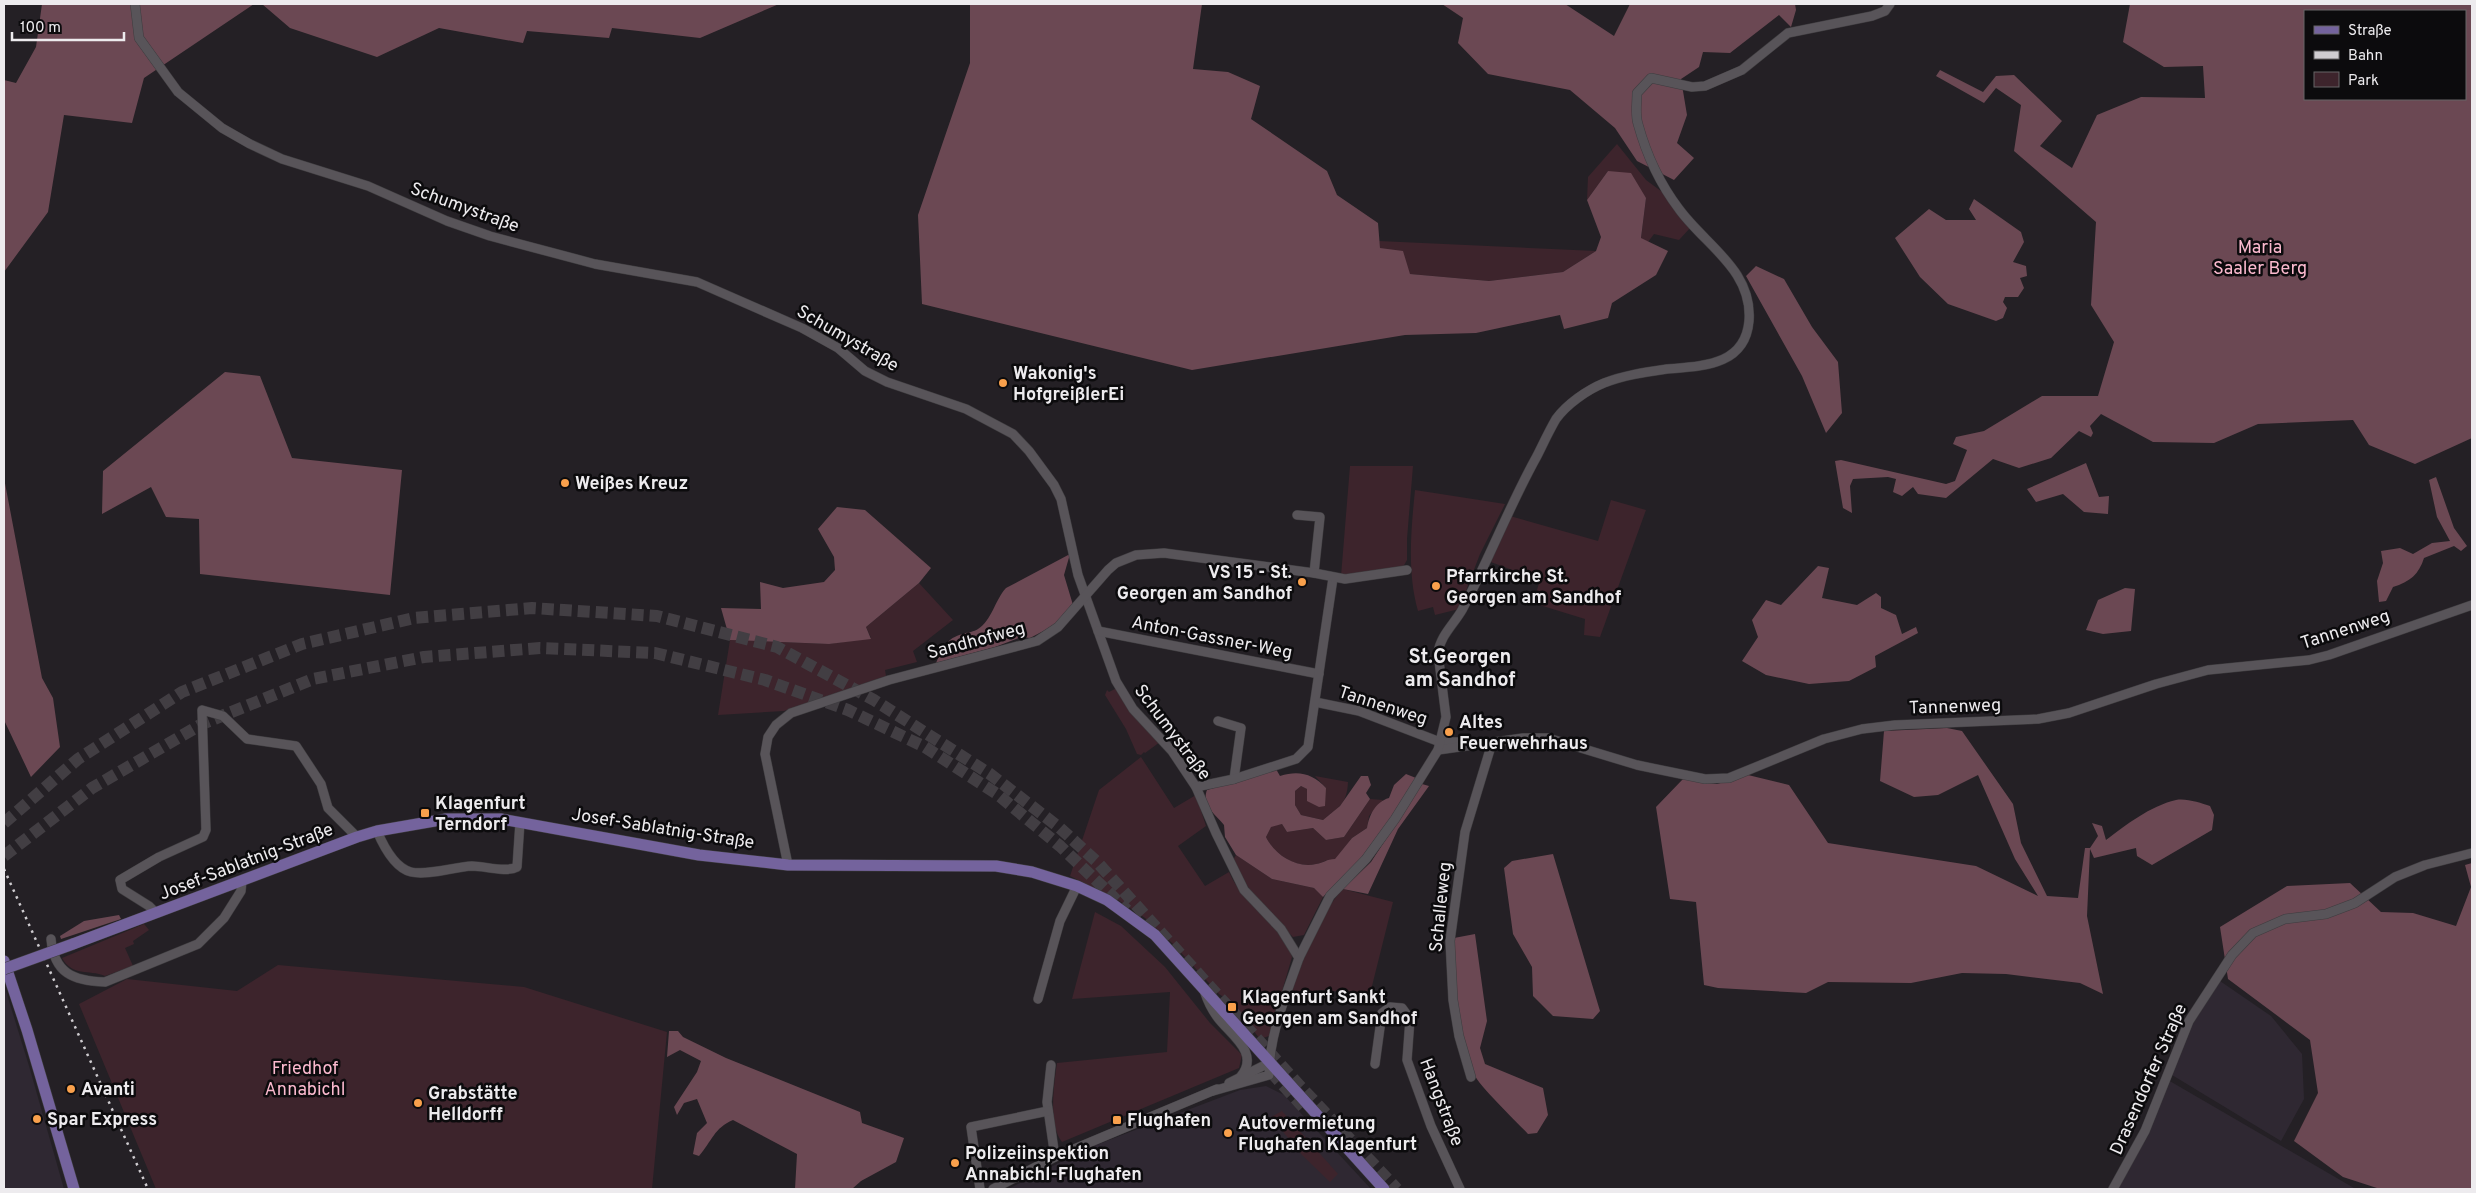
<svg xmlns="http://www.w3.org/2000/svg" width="2476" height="1193" viewBox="0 0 2476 1193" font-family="Overpass,sans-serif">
	<rect width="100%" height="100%" fill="#242025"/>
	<g fill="#2f2832">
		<path d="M 2220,981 L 2271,1016 L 2302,1054 L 2304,1099 L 2281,1141 L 2172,1075 L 2188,1030 Z"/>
		<path d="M 4,985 L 29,1066 L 64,1189 L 4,1189 Z"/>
		<path d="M 2168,1080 L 2354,1188 L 2357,1189 L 2115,1189 L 2148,1136 Z"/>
		<path d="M 1266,1086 L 1284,1095 L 1371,1189 L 1008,1189 L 1088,1148 L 1240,1090 Z"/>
	</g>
	<g fill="#3d242c">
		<path d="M 1617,144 L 1646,180 L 1665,194 L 1690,228 L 1679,240 L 1654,234 L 1648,242 L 1641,239 L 1646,198 L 1608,171 L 1587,200 L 1588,177 Z"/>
		<path d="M 1379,241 L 1596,251 L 1563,272 L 1489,281 L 1410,274 L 1380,248 Z"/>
		<path d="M 1350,466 L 1413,466 L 1407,539 L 1407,560 L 1403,567 L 1341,576 Z"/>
		<path d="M 1415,490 L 1505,504 L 1480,554 L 1459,609 L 1435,615 L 1433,607 L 1418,611 C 1407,572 1411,530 1415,490 Z"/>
		<path d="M 1611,500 L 1646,510 L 1600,637 L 1584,635 L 1585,619 L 1533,603 L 1540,580 L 1488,561 L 1510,516 L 1598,541 Z"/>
		<path d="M 919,583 L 953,620 L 913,651 L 917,662 L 885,670 L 886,676 L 784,711 L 718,715 L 730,640 L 829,644 L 871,638 L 866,627 Z"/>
		<path d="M 1117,688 C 1128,709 1142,725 1160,742 L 1145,753 L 1144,752 L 1141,755 L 1137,754 L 1126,729 L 1105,695 L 1107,690 L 1109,692 Z"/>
		<path d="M 1141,757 L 1174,808 L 1196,795 L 1206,826 L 1178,846 L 1205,886 L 1229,872 C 1244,908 1283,922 1292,957 L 1269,1036 L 1260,1039 L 1230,1001 L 1219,994 L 1173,944 L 1145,918 L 1118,900 L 1070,876 L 1099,790 Z"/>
		<path d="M 1315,776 L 1348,782 C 1347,804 1339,807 1323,820 L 1301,815 L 1295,805 L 1295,791 L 1301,786 L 1307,789 L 1326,788 Z"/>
		<path d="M 1370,799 L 1383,800 L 1369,816 L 1367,828 L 1352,838 L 1335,860 C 1325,859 1324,863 1316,864 C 1295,869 1274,854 1266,837 L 1271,826 L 1282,824 L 1287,832 L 1313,828 L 1326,840 L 1344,837 Z"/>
		<path d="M 1236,855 L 1272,879 L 1314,888 L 1323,897 L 1304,935 L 1293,937 C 1269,913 1247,892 1233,860 Z"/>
		<path d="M 1343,889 L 1393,902 L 1370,994 L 1321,990 L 1290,995 C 1304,959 1316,918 1343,889 Z"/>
		<path d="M 1095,912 L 1121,926 L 1165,967 L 1210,1023 L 1242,1055 L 1239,1068 L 1062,1142 C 1048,1125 1054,1084 1057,1063 L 1167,1052 L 1170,992 L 1072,999 Z"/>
		<path d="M 144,924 L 149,930 L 133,941 L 134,944 L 125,948 L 133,966 L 105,976 C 88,969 73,977 62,958 Z"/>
		<path d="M 278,965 L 524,987 L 667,1032 L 652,1189 L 156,1189 L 79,1004 L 127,979 L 237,991 Z"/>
		<path d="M 1282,1111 L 1338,1174 L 1330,1182 L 1302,1155 L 1271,1117 Z"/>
	</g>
	<g fill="#6b4853" fill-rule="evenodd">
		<path d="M 42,4 L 254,4 L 144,78 L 132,123 L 64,115 L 48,212 L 4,272 L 4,80 L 16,83 L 36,47 Z"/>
		<path d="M 262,4 L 779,4 L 700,38 L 612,28 L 609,38 L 527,31 L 523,43 L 439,28 L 377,57 L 290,28 Z"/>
		<path d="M 970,4 L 1202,4 L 1193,69 L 1228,72 L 1260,86 L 1251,119 L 1327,171 L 1337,195 L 1378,223 L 1380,248 L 1403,251 L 1410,274 L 1489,281 L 1563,272 L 1596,251 L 1601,237 L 1587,200 L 1608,171 L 1631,173 L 1646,198 L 1641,238 L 1668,251 L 1656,275 L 1612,303 L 1608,318 L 1564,329 L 1560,315 L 1476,333 L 1405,335 L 1192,370 L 922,304 L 918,215 L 970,63 Z"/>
		<path d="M 1442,4 L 1565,4 L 1614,36 L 1630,4 L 1795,4 L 1796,10 L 1791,27 L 1779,15 L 1730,53 L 1703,52 L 1699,67 L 1681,79 L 1687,115 L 1677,143 L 1694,158 L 1674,180 L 1637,161 L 1615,128 L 1570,90 L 1488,74 L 1458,43 L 1463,18 Z"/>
		<path d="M 2130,4 L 2472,4 L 2472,438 L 2415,464 L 2369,445 L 2353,420 L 2258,424 L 2214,443 L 2153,442 L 2101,414 L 2090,426 L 2093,433 L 2091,437 L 2079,431 L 2051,458 L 2019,468 L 1993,459 L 1946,498 L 1918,494 L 1913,487 L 1902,496 L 1893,492 L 1896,479 L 1888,477 L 1853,479 L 1850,486 L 1852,513 L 1843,508 L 1835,461 L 1841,460 L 1946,484 L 1955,481 L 1967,450 L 1953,444 L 1956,437 L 1984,431 L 2042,396 L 2098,396 L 2114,342 L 2091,305 L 2096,222 L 2014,151 L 2021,105 L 1996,88 L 1984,103 L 1936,76 L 1940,70 L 1983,92 L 1996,76 L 2014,75 L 2062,121 L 2040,146 L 2072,168 L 2097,115 L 2141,97 L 2205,98 L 2203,66 L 2164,67 L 2123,42 ZM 2305,11 L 2465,11 L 2465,99 L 2305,99 Z"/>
		<path d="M 1974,199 L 2021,232 L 2024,242 L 2013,262 L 2026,266 L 2027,276 L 2020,278 L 2024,288 L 2018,297 L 2005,297 L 2003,302 L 2007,308 L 2003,318 L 1996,321 L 1948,304 L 1920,277 L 1895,238 L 1929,209 L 1946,220 L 1976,220 L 1969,209 Z"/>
		<path d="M 1756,266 L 1784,279 L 1812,327 L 1838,362 L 1842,413 L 1826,433 L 1802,376 L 1746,276 Z"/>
		<path d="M 225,372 L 260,376 L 292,458 L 402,470 L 390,595 L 200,574 L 199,519 L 166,517 L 151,487 L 102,514 L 103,471 Z"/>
		<path d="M 2086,463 L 2099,497 L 2109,496 L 2108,514 L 2084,512 L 2063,494 L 2036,502 L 2027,489 Z"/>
		<path d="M 2436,477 L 2454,528 L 2467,546 L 2461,551 L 2454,546 L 2424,558 C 2419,574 2410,582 2393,587 L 2386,601 L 2379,602 L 2377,581 L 2383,563 L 2381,551 L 2400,548 L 2413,554 L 2432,543 L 2450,541 L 2437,517 L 2429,480 Z"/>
		<path d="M 4,478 L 42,678 L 53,698 L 60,747 L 31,777 L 4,720 Z"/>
		<path d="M 837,507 L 865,510 L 931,568 L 919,583 L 866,627 L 871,639 L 829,644 L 730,640 L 721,608 L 761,609 L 760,582 L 783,588 L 824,582 L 835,570 L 834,557 L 818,529 Z"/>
		<path d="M 1070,554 L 1064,575 L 1073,605 L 1053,626 L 1030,638 L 1021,637 L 995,647 L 936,663 C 943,648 946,638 963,634 C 968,632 974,632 978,629 C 992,620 995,600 1006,588 Z"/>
		<path d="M 1818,566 L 1829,568 L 1822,598 L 1857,605 L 1876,593 L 1881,597 L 1881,608 L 1896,615 L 1902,634 L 1916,627 L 1918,633 L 1875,656 L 1876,667 L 1849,681 L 1809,684 L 1766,675 L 1742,661 L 1758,637 L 1752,620 L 1766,600 L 1781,605 Z"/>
		<path d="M 2125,588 L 2135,589 L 2131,631 L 2103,634 L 2086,630 L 2098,600 Z"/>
		<path d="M 1947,728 L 1962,731 L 2013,804 L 2021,843 L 2047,896 L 2078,898 L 2085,848 L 2090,848 L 2098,836 L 2092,823 L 2102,826 L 2106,840 C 2126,825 2150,806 2176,800 C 2186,798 2201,803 2210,806 L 2214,815 L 2212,830 L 2152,865 L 2137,856 L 2136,848 L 2094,858 L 2090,849 L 2087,916 L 2103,994 L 2080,983 L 2006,974 L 1962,973 L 1911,983 L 1828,982 L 1806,993 L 1718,988 L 1704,985 L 1696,902 L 1670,899 L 1656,807 L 1683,779 L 1717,784 L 1748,775 L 1789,785 L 1828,843 L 1976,866 L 2038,896 L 2015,859 L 1978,775 L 1938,795 L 1914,797 L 1880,781 L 1884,731 Z"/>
		<path d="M 1276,769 L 1280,776 C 1299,770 1313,774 1326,788 L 1325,806 L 1319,807 L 1307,801 L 1307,789 L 1301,786 L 1295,791 L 1295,805 L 1301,815 L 1323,820 L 1340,806 L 1361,776 L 1368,776 L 1371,785 L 1366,793 L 1370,799 L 1344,837 L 1326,840 L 1313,828 L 1287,832 L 1282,824 L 1271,827 L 1266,837 C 1274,854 1296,869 1316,864 C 1324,863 1326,859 1335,859 L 1352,838 L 1367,828 C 1369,816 1375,802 1389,798 L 1394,785 L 1406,774 L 1416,778 L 1392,817 L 1361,858 L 1323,897 L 1314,888 L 1272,879 L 1236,855 L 1225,837 L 1224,825 C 1215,814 1201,805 1207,790 Z"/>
		<path d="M 1422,784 L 1429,786 L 1398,829 L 1368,894 L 1343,889 L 1371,862 Z"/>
		<path d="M 1553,854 L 1600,1011 L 1593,1019 L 1553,1016 L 1533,996 L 1532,967 L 1513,934 L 1504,868 L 1512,861 Z"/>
		<path d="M 2472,863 L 2472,1189 L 2380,1189 L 2343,1177 L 2294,1141 L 2318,1093 L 2310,1040 L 2228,979 L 2220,927 L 2287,886 L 2350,883 L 2381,912 L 2413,913 L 2456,926 L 2471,887 L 2465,865 Z"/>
		<path d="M 119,915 L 121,919 L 61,939 L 60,936 L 84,921 Z"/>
		<path d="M 1475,934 L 1487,1021 L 1480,1048 L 1485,1064 L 1543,1088 L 1548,1115 L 1537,1133 L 1528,1134 C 1517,1122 1479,1086 1474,1074 C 1455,1033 1456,982 1454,938 Z"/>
		<path d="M 669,1031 L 678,1031 L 683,1037 L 726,1058 L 860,1112 L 862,1123 L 904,1138 L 896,1162 L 861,1181 L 852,1189 L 795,1189 L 797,1154 L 733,1120 C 714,1128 712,1141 699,1156 L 693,1154 L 697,1133 L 707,1123 L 697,1099 L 684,1103 L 677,1115 L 674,1107 L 697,1072 L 701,1061 L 680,1050 L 667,1057 Z"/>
	</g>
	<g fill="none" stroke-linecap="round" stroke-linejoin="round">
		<g stroke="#423e43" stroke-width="12" stroke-dasharray="12 6" stroke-linecap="butt">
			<path d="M 4,823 L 78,759 L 182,692 L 302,644 L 414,618 L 532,608 L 657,616 L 777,647 L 874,700 L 990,774 L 1060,828 L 1097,862 L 1299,1085 L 1397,1189"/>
			<path d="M 4,856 L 92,788 L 202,724 L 313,679 L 424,657 L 540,648 L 655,653 L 765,680 L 848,710 L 925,747 L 997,794 L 1060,846 L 1127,910"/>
			<path d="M 1271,1072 L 1303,1107"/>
		</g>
		<defs>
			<g id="minor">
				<path d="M 135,4 L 139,38 L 178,92 L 222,128 L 250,144 L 282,159 L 368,186 L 447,221 L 490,236 L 595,264 L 697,282 L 802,328 L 838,348 L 865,371 L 887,382 L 966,409 L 1013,434 L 1029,451 L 1054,485 L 1061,499 L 1078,575 L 1116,681 L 1133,709 L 1172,751 L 1196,787 L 1216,833 L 1244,890 L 1281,929 L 1299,958 C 1286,995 1269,1035 1269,1075 L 1213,1091"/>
				<path d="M 1297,515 L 1320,517 L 1314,573"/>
				<path d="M 1098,631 L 1319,674"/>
				<path d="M 1315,702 L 1359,711 L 1440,742 L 1460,742"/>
				<path d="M 1218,721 L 1241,728 L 1234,779"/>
				<path d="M 1438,750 L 1523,738 L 1548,738 L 1637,765 L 1705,779 L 1729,778 L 1824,739 L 1862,729 L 1895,725 L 2038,719 L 2069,713 L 2156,684 L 2208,670 L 2309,660 L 2329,655 L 2472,605"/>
				<path d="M 1196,787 L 1234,779 L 1296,759 L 1308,747 L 1333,578"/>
				<path d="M 377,831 C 383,845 395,868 411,872 C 427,876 454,867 472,866 C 485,866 506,873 517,867 L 520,822"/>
				<path d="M 788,865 L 765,754 L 768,737 L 776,725 L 791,713 L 889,680 L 1037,641 L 1058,627 L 1108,570 L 1116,563 L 1136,555 L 1164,553 L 1314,573 L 1345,579 L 1407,570"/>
				<path d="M 156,913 L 149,906 L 122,889 L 120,880 L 159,857 L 203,837 L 206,830 L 202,710 L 223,716 L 247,739 L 296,746 L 321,784 L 328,808 L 357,837"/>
				<path d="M 51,939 C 54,973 73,981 105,982 L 198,944 L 224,918 L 241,891 L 242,881"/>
				<path d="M 1299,958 L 1330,896 L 1366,859 L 1395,819 L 1438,750 L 1446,717 L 1438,653 C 1440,636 1454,624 1462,610 C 1489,560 1509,506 1537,456 C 1543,444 1549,431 1556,419 C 1567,404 1587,390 1604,383 C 1624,375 1646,372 1667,369 C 1702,366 1745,366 1749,321 C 1753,270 1705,245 1679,209 C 1660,184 1646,153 1638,124 C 1635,115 1637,103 1637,93 L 1651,78 L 1692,87 L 1705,86 L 1742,70 L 1788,33 L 1872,16 L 1885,11 L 1890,4"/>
				<path d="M 1205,993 C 1208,1002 1212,1010 1218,1018 C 1231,1035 1260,1053 1241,1076"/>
				<path d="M 1038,999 L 1060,921 L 1077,886"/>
				<path d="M 1375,1064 L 1382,1013 L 1390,1007 L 1402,1008 L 1410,1019 L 1407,1060 L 1431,1126 L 1460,1189"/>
				<path d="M 1051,1065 L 1047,1102 L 1055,1157"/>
				<path d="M 1471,1077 L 1459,1036 L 1453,1000 L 1450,941 L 1465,832 L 1492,743"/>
				<path d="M 1229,1083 L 1269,1063"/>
				<path d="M 980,1189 L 971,1127 L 1048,1111"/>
				<path d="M 993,1189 L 1055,1157 L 1217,1089"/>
				<path d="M 2113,1189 L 2145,1131 L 2189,1021 L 2232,955 L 2253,933 L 2285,919 L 2326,914 L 2355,903 L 2395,877 L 2425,865 L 2472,853"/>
			</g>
			<g id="major">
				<path d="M 73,944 L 357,837 L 377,831 L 446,819 L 501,819 L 699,855 L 788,865 L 996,866 L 1032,872 L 1077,886 L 1107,900 L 1155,935 L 1384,1189"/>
				<path d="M 4,961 L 27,1030 L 74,1189"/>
			</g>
		</defs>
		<use href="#minor" stroke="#3e3c3f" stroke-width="10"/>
		<use href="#major" stroke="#3e3c3f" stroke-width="12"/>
		<use href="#minor" stroke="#585459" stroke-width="9"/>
		<use href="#major" stroke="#74639d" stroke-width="11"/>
		<path stroke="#cfccd0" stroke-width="2.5" stroke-dasharray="2.5 5" stroke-linecap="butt" d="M 4,869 L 148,1189"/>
		<defs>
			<path id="major-bridge" d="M 4,969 L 73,944"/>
		</defs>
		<use href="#major-bridge" stroke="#3e3c3f" stroke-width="12" stroke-linecap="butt"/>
		<use href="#major-bridge" stroke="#74639d" stroke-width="11"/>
	</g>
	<g fill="#f9a04c" stroke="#0c0b0d" stroke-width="2">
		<circle cx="1003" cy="383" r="5"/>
		<circle cx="565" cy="483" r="5"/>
		<circle cx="1302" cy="582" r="5"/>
		<circle cx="1436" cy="586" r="5"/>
		<circle cx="1449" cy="732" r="5"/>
		<rect x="420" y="808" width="10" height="10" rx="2.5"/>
		<rect x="1227" y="1002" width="10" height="10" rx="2.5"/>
		<circle cx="71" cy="1089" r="5"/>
		<circle cx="418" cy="1103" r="5"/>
		<circle cx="37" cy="1119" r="5"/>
		<rect x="1112" y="1115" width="10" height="10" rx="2.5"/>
		<circle cx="1228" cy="1133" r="5"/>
		<circle cx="955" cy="1163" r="5"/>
	</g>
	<g text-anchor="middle" stroke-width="5" stroke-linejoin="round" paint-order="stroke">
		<g font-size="18" fill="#edebee" stroke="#0c0b0d">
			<text transform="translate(465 207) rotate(20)" y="6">Schumystraße</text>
			<text transform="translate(848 338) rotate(30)" y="6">Schumystraße</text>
			<text transform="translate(2345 629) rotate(-18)" y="6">Tannenweg</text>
			<text transform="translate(1212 637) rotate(11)" y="6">Anton-Gassner-Weg</text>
			<text transform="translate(976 640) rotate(-15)" y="6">Sandhofweg</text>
			<text transform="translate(1383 705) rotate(18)" y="6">Tannenweg</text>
			<text transform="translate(1955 706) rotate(-2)" y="6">Tannenweg</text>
			<text transform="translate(1173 732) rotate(53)" y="6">Schumystraße</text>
			<text transform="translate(663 828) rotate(9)" y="6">Josef-Sablatnig-Straße</text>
			<text transform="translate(246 861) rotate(-21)" y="6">Josef-Sablatnig-Straße</text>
			<text transform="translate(1440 907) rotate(-84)" y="6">Schalleweg</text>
			<text transform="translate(2148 1079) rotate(-66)" y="6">Drasendorfer Straße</text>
			<text transform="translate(1442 1102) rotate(69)" y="6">Hangstraße</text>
		</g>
		<g font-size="18" fill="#fbb9ce" stroke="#0c0b0d">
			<text x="2260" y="253">Maria<tspan x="2260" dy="21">Saaler Berg</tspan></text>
			<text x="305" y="1074">Friedhof<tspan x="305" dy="21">Annabichl</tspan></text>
		</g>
		<g font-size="18" font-weight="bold" fill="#edebee" stroke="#0c0b0d" text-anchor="start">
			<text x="1013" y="379">Wakonig's<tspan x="1013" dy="21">HofgreißlerEi</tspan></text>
			<text x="575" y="489">Weißes Kreuz</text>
			<text x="1292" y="578" text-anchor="end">VS 15 - St.<tspan x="1292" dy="21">Georgen am Sandhof</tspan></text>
			<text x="1446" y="582">Pfarrkirche St.<tspan x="1446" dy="21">Georgen am Sandhof</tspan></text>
			<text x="1459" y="728">Altes<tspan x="1459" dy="21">Feuerwehrhaus</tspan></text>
			<text x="435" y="809">Klagenfurt<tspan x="435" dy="21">Terndorf</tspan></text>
			<text x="1242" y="1003">Klagenfurt Sankt<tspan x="1242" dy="21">Georgen am Sandhof</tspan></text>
			<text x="81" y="1095">Avanti</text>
			<text x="428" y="1099">Grabstätte<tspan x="428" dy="21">Helldorff</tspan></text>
			<text x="47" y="1125">Spar Express</text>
			<text x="1127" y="1126">Flughafen</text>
			<text x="1238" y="1129">Autovermietung<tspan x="1238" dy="21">Flughafen Klagenfurt</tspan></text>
			<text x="965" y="1159">Polizeiinspektion<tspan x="965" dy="21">Annabichl-Flughafen</tspan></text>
		</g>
		<g font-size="20" font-weight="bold" fill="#edebee" stroke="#0c0b0d">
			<text x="1460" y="663">St.Georgen<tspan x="1460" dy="23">am Sandhof</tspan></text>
		</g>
	</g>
	<rect width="2476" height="1193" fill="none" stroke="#edebee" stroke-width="10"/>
	<rect x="2304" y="10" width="162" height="90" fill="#0c0b0d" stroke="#666567"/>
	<rect x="2314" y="26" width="25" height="8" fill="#74639d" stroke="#666567"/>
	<text x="2348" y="35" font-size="15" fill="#edebee">Straße</text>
	<rect x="2314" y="51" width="25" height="8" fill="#cfccd0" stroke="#666567"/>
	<text x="2348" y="60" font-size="15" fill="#edebee">Bahn</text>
	<rect x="2314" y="72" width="25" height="15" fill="#3d242c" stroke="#666567"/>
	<text x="2348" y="85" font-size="15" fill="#edebee">Park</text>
	<path d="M12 32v8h112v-8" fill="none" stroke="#edebee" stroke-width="2.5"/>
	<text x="20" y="32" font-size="15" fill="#edebee" stroke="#0c0b0d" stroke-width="4" paint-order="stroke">100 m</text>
</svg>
